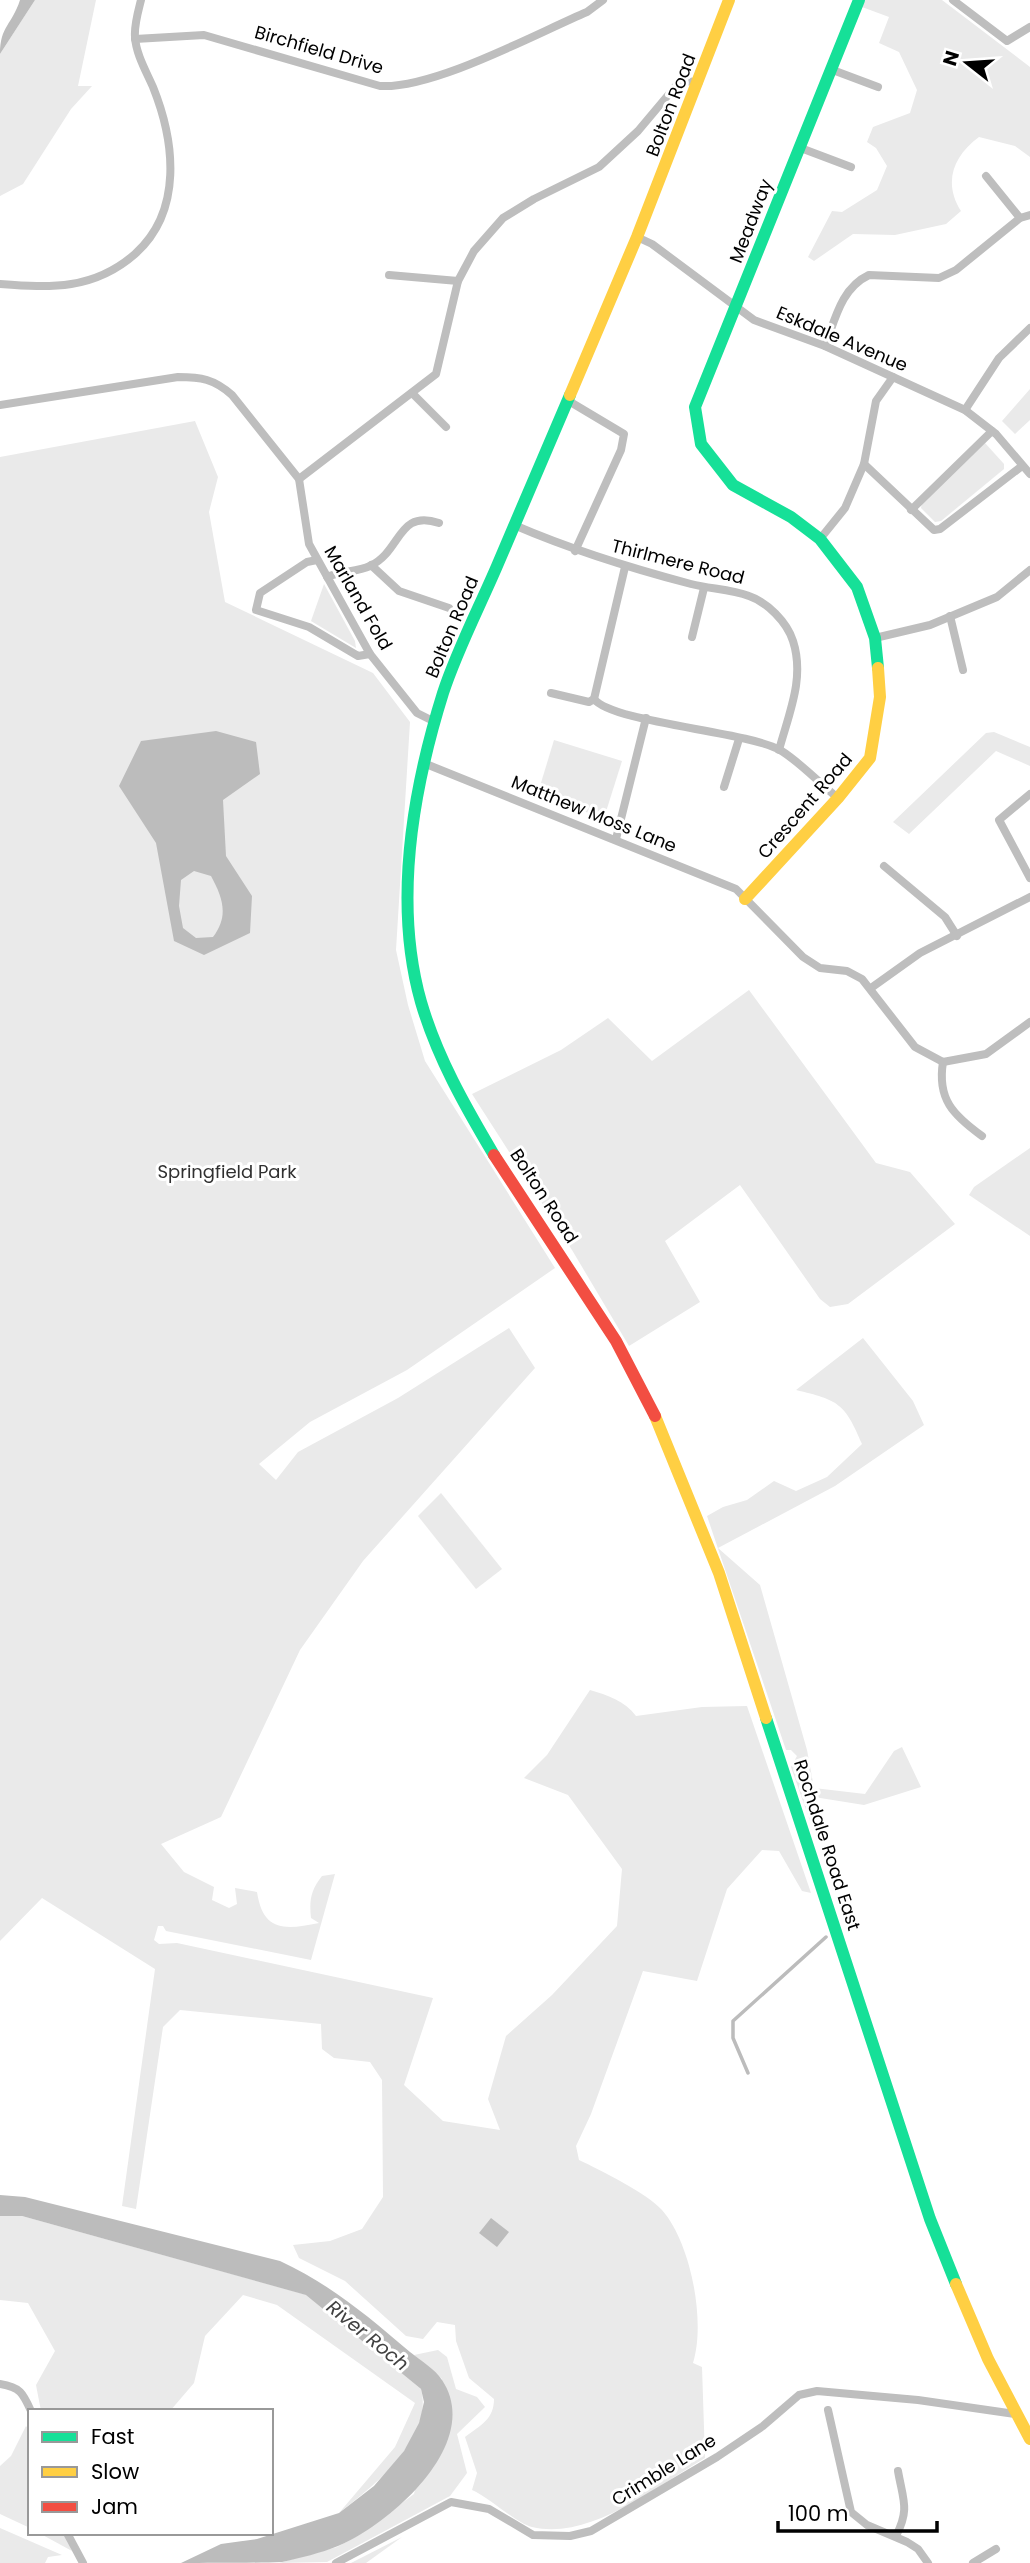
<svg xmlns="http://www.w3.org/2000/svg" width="1030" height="2563" viewBox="0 0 1030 2563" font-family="Poppins,sans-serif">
	<rect width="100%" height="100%" fill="#fff"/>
	<g fill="#eaeaea">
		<path d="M 35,0 L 96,0 L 78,86 L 92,86 L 71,109 L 23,184 L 0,196 L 0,54 Z"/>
		<path d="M 865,0 L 942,0 L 1030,67 L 1030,157 L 1015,146 L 979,137 C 953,156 943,183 961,211 L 946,224 L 895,235 L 853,234 L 814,261 L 808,257 L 832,211 L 842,212 L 877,190 L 887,166 L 876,148 L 867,142 L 873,127 L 910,113 L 917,90 L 899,52 L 879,43 L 889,17 L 862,7 Z"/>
		<path d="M 1030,389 L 1030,420 L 1015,434 L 1002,421 Z"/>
		<path d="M 195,421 L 218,477 L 209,512 L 225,602 L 373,673 L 410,722 L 396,950 L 408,1005 L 425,1061 L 555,1268 L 407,1370 L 310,1422 L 259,1464 L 276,1480 L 298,1452 L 398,1398 L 509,1328 L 535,1368 L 363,1561 L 300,1650 L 221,1817 L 161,1844 L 184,1872 L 214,1887 L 212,1900 L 229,1908 L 237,1904 L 235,1888 L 257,1892 C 263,1932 285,1930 319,1923 L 311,1918 C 309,1900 311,1890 322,1876 L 335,1874 L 311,1960 L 166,1931 L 163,1926 L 158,1926 L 154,1940 L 159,1944 L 177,1943 L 433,1998 L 404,2085 L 443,2121 L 500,2130 L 488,2099 L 506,2036 L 552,1995 L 617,1926 L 622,1869 L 568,1795 L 524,1778 L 547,1755 L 590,1690 C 607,1695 625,1701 636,1716 L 702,1707 L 747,1706 L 811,1893 L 802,1891 L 779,1851 L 762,1850 L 727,1889 L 697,1981 L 643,1971 L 591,2114 L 576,2146 L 579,2160 C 600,2170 648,2194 662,2210 C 691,2243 706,2322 693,2363 L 702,2367 L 705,2458 C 657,2486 590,2541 532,2527 C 516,2523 490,2498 472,2490 L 477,2473 L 465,2437 C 481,2425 494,2419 494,2399 L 469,2378 L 456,2341 L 455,2325 L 437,2322 L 423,2339 L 406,2336 L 345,2281 L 299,2258 L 293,2245 L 330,2241 L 362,2229 L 383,2197 L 382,2080 L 370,2062 L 334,2058 L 322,2049 L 321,2024 L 180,2010 L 163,2027 L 136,2209 L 122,2206 L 155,1969 L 42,1898 L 0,1941 L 0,457 Z"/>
		<path d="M 985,443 L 1004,464 L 1004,469 L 941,521 L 935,522 L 921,508 L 922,503 Z"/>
		<path d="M 324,584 L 355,641 L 356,648 L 311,621 Z"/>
		<path d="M 994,732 L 1030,747 L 1030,766 L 996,751 L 909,834 L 893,822 L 986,733 Z"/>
		<path d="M 554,740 L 622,761 L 604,818 L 537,796 Z"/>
		<path d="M 749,990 L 876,1163 L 910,1172 L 955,1224 L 848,1304 L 830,1307 L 820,1299 L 740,1185 L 665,1241 L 700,1302 L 629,1346 L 572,1250 L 472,1094 L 561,1050 L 608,1018 L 652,1061 Z"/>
		<path d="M 1030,1148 L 1030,1236 L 969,1195 L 974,1187 Z"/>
		<path d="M 863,1338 L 913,1401 L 924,1425 L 835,1486 L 718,1548 L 760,1585 L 807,1750 L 814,1788 L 865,1794 L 894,1751 L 902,1747 L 921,1787 L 864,1805 L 814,1797 L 814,1823 L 811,1824 L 791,1767 L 797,1756 L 791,1750 L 786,1750 L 707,1516 L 723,1507 L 747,1500 L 774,1481 L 796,1491 L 827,1477 L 862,1444 C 845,1403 838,1400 796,1390 Z"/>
		<path d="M 441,1493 L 502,1569 L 476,1589 L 418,1516 Z"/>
		<path d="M 0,2216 L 22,2216 L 307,2295 L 421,2389 C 434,2438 373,2487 339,2513 L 395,2447 L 415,2403 L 277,2305 L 243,2295 L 205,2336 L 194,2383 L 170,2411 L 41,2411 L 36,2385 L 55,2351 L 28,2303 L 0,2300 Z"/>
		<path d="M 438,2350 L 447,2357 L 456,2389 L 477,2397 L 485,2407 L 457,2434 L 467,2473 L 450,2496 L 327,2562 L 279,2563 L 337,2547 L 359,2535 L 414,2494 L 442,2379 L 414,2355 Z"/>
		<path d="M 26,2426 L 30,2431 L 30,2528 L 0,2514 L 0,2466 L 11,2456 Z"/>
		<path d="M 0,2528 L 62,2555 L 48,2557 L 45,2563 L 0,2563 Z"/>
		<path d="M 39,2533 L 64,2533 L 72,2551 Z"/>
		<path d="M 402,2537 L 366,2563 L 351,2563 Z"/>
	</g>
	<g fill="#bcbcbc" fill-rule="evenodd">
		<path d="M 20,0 L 35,0 L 0,54 C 0,26 12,25 20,0 Z"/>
		<path d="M 216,731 L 256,742 L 260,774 L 223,800 L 226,856 L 252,896 L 250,933 L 204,955 L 174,941 L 156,843 L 119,786 L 141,741 ZM 194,871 L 211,876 C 223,898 229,916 213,937 L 196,938 L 183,928 L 179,906 L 181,880 Z"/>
		<path d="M 0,2195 L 25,2197 L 280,2261 C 330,2284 369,2317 410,2352 C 420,2360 435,2369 442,2380 C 484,2443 390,2524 338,2546 C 321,2553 300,2558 282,2562 C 254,2563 211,2563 181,2563 L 221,2544 L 257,2539 L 339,2513 L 374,2486 L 404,2451 L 419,2423 L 424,2402 L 421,2389 L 306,2295 L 22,2216 L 0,2216 Z"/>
		<path d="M 491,2218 L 509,2232 L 497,2247 L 479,2233 Z"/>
	</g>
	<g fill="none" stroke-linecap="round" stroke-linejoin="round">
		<path stroke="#bcbcbc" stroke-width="3.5" d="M 748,2073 L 733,2038 L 733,2021 L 826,1937"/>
		<g stroke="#bebebe" stroke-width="8">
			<path d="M 953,0 L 1007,41 L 1030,27"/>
			<path d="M 135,39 L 204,35 L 380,86 C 434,89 535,34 587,12 L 603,0"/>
			<path d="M 830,69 L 878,87"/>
			<path d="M 798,147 L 851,167"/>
			<path d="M 986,176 L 1020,218"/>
			<path d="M 637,237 L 652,244 L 754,320 L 825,346 L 965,410 L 996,434 L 1030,474"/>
			<path d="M 389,275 L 458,281"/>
			<path d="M 0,284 C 51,288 94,290 135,254 C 183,211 175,142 153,87 C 146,71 136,54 135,37 C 134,25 138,12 141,0"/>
			<path d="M 825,346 C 835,320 841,288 869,275 L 939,278 L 956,270 L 1020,218 L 1030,215"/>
			<path d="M 412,393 L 446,427"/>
			<path d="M 567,400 L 624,434 L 621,450 L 575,551"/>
			<path d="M 0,405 L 178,377 C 201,377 214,379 232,395 L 299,479 L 309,544 L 370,654 L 417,713 L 435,722"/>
			<path d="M 965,410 L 999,358 L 1030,328"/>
			<path d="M 864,464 L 934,530 L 940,529 L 1022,466"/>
			<path d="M 299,479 L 436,374 L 458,281 L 474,251 L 503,218 L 534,199 L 599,167 L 638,131 L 680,81 L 699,82"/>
			<path d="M 911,510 L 992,431"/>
			<path d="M 514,525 C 572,550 630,568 691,584 C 710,589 731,589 749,596 C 767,602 787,622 793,641 C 805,678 789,713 779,750"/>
			<path d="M 820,539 L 845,508 L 864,464 L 876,401 L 893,377"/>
			<path d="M 317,560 L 307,562 L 260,593 L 256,610 L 309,627 L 358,656 L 370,654"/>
			<path d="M 371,565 L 399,591 L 449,608"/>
			<path d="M 327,577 C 341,571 357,572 370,566 C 402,551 397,509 439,523"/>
			<path d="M 950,616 L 963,670"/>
			<path d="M 692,637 L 704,588"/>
			<path d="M 875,638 L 930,625 L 997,597 L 1030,570"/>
			<path d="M 551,693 L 589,702 L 594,699 C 613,723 746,731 780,750 C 800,762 819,783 838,798"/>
			<path d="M 594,699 L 625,567"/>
			<path d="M 426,764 L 736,889 L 803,957 L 820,968 L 847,971 L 862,979 L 915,1047 L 943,1062 L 986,1054 L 1030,1022"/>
			<path d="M 724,787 L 739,739"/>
			<path d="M 1030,794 L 999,820 L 1030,878"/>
			<path d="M 616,839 L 646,718"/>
			<path d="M 884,866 L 945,917 L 957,936"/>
			<path d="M 871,988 L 920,953 L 1030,897"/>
			<path d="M 943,1062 C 937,1099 953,1115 982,1136"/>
			<path d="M 0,2384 C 20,2387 23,2393 31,2411"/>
			<path d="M 828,2410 L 851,2512 L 867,2525 L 907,2542 L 918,2549 L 928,2563"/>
			<path d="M 67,2533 L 83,2563"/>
			<path d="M 896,2536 C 910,2509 903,2500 898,2471"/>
			<path d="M 336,2563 L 451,2502 L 489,2509 L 533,2535 L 570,2536 L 591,2531 L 717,2457 L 763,2426 L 799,2395 L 817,2391 L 918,2400 L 1015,2414"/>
			<path d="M 973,2563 L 996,2549"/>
		</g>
		<g stroke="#16e098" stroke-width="12">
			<path d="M 859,0 L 695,407 L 701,444 L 733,485 L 791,517 L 820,539 L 857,587 L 875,638 L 878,668"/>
			<path d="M 494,1155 C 465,1106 437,1057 421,1002 C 393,903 413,789 443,693 C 457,650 479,608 497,566 C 521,509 546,452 570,395"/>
			<path d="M 766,1718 L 930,2219 L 956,2284"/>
		</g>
		<g stroke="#ffcf43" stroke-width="12">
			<path d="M 570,395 L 637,237 L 729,0"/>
			<path d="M 745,899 L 838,798 L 870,758 L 880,697 L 878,668"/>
			<path d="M 655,1416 L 719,1573 L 766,1718"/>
			<path d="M 956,2284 L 988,2359 L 1030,2439"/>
		</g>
		<path stroke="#f24e42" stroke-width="12" d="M 494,1155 L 616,1341 L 655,1416"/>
	</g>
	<g text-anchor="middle" stroke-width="6" stroke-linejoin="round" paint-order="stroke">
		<g font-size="18" fill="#000" stroke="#fff">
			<text transform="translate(319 50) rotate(16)" y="6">Birchfield Drive</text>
			<text transform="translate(671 105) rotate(-69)" y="6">Bolton Road</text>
			<text transform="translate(751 221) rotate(-69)" y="6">Meadway</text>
			<text transform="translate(842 339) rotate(23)" y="6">Eskdale Avenue</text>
			<text transform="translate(678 562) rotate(14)" y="6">Thirlmere Road</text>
			<text transform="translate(358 598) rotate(60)" y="6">Marland Fold</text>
			<text transform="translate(452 627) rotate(-67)" y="6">Bolton Road</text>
			<text transform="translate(805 806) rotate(-49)" y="6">Crescent Road</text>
			<text transform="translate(594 814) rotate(22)" y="6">Matthew Moss Lane</text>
			<text transform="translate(544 1196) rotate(57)" y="6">Bolton Road</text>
			<text transform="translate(827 1845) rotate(72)" y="6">Rochdale Road East</text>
			<text transform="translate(664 2470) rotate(-32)" y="6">Crimble Lane</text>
		</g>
		<g font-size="18" fill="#303030" stroke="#fff">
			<text x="227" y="1178">Springfield Park</text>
		</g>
		<g font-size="19" font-style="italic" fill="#414141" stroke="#fff">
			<text transform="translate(368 2335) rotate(39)" y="7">River Roch</text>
		</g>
	</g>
	<rect x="28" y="2409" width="245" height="126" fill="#ffffff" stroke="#999999" stroke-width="2"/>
	<rect x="42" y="2432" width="35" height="10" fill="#16e098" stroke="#999999" stroke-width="2"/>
	<text x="91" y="2444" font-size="21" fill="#000000">Fast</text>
	<rect x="42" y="2467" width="35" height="10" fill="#ffcf43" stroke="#999999" stroke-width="2"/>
	<text x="91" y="2479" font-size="21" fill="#000000">Slow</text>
	<rect x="42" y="2502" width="35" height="10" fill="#f24e42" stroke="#999999" stroke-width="2"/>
	<text x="91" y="2514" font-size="21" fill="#000000">Jam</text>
	<g transform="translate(967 63) rotate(287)" stroke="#ffffff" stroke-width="5" paint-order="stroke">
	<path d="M0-5L12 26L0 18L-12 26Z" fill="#000000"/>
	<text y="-10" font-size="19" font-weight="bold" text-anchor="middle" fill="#000000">N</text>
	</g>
	<path d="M778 2521v10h159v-10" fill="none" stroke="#000000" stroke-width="3.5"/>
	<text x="788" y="2521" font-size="21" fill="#000000" stroke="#ffffff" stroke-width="5" paint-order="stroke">100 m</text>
</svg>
